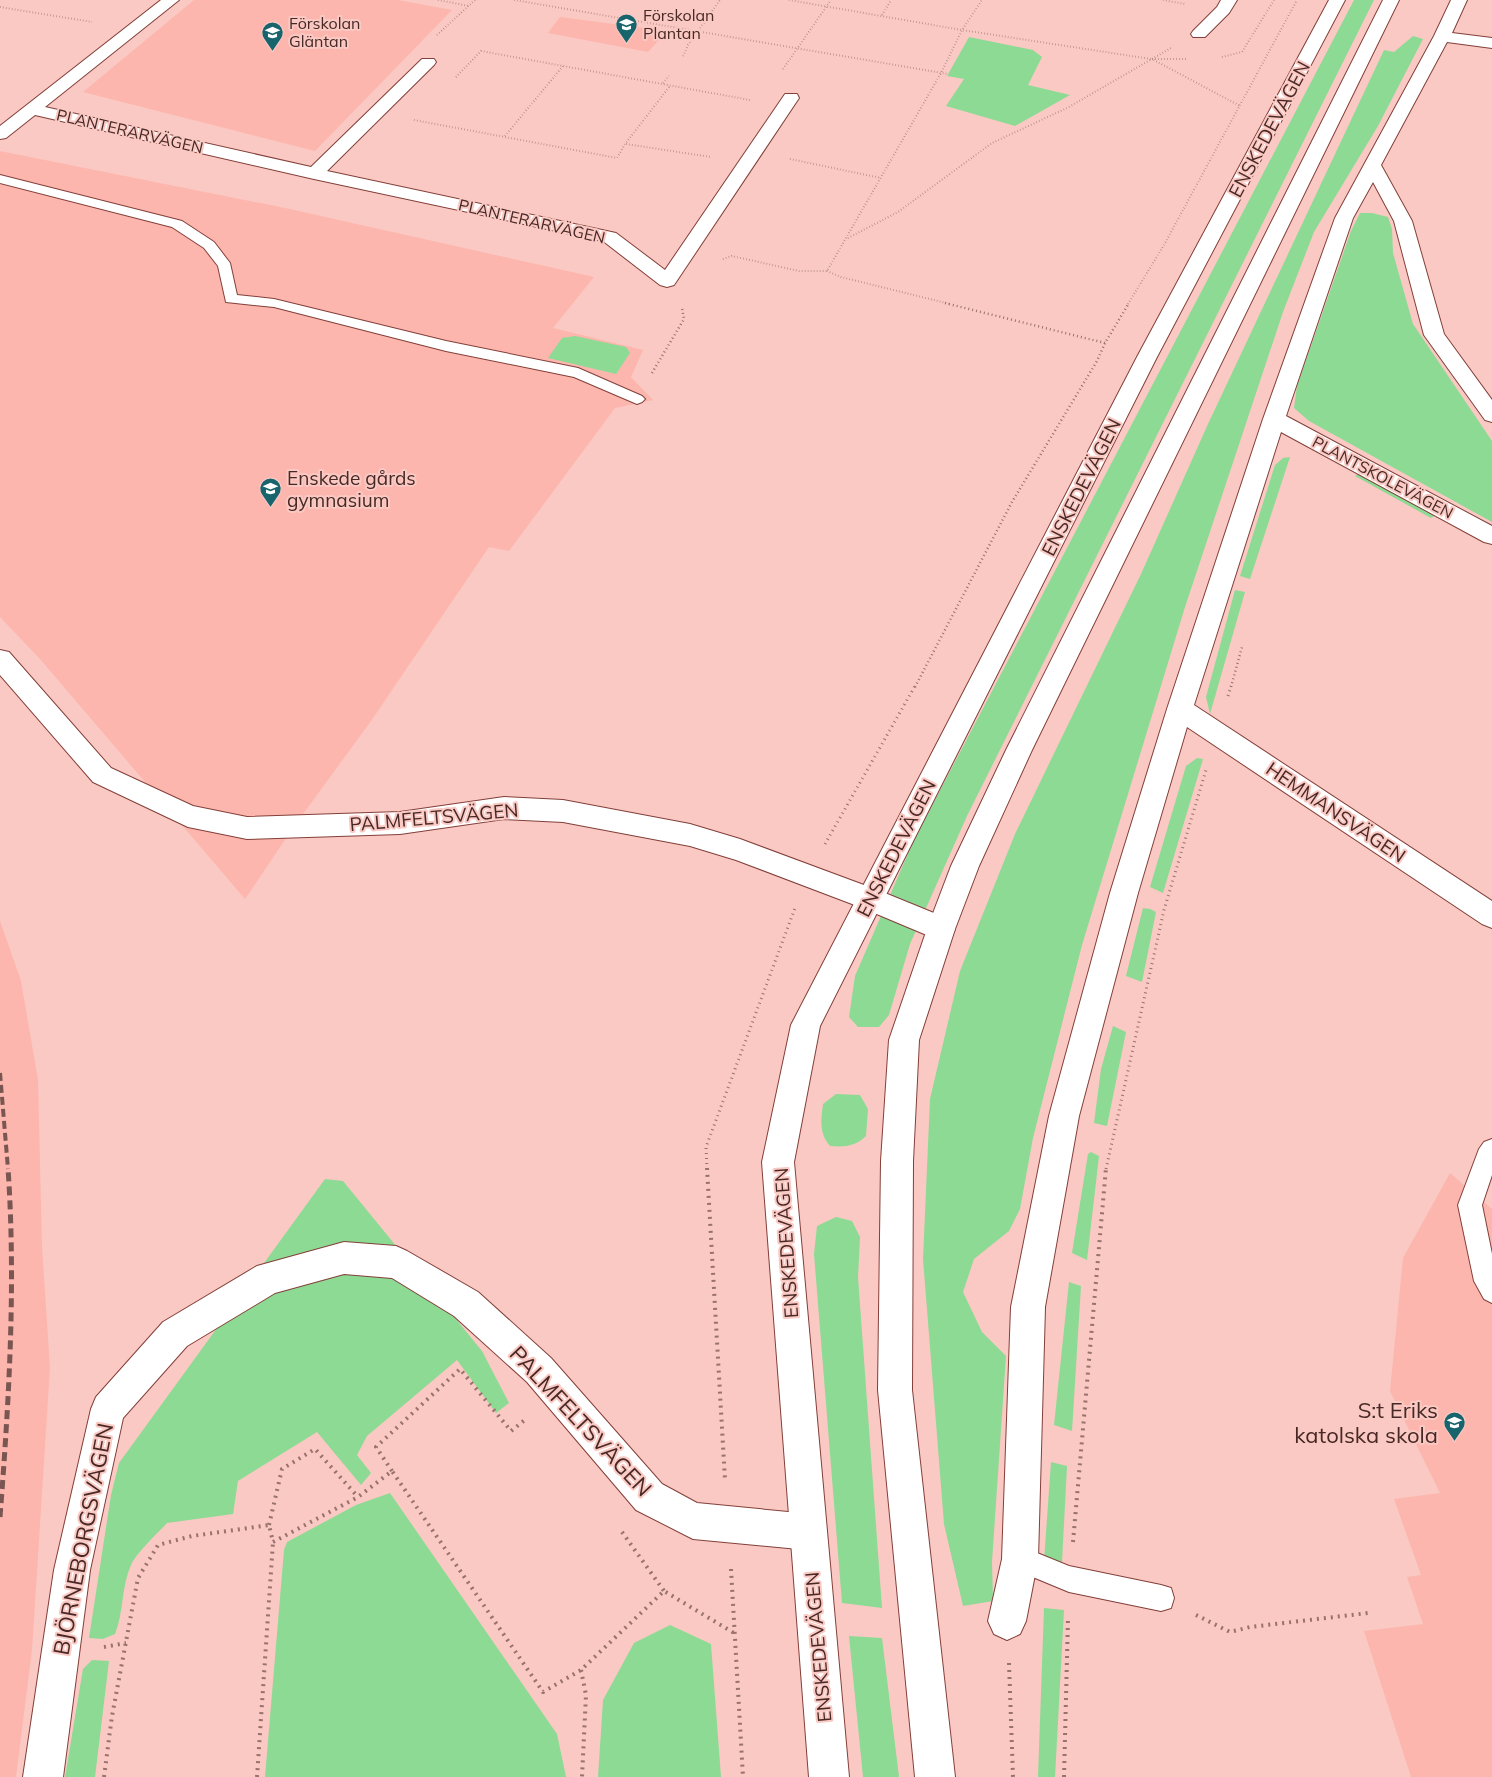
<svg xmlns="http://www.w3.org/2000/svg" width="1492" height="1777" viewBox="0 0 1492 1777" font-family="Mulish,sans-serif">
	<rect width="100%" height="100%" fill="#fac9c3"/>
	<g fill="#fcb6ad">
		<path d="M 194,0 L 398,0 L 452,10 L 315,151 L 83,92 Z"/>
		<path d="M 560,17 L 667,31 L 648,52 L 548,33 Z"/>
		<path d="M 0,151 L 285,208 L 594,277 L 553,328 L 643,350 L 631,377 L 653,400 L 615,408 L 509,551 L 489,547 L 371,721 L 295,825 L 245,899 L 40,659 L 0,617 Z"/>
		<path d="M 0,921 L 21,981 L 38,1080 L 42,1247 L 50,1368 L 32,1650 L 16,1777 L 0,1777 Z"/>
		<path d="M 1450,1173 L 1492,1209 L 1492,1777 L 1411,1777 L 1364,1631 L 1423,1624 L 1407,1577 L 1421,1575 L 1394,1499 L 1440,1493 L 1390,1391 L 1403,1258 Z"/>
	</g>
	<g fill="#8dda95">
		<path d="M 1354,0 L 1374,0 L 967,816 L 910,944 L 889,1015 L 879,1027 L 858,1027 L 849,1017 L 855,976 L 913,842 Z"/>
		<path d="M 1413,36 L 1423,39 L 1378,126 L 1314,232 L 1283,312 L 1185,607 L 1082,945 L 1033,1138 L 1020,1209 L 1009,1231 L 974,1259 L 963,1292 L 982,1332 L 1006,1356 L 992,1562 L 993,1601 L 963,1606 L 944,1524 L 923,1259 L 930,1099 L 960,971 L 1015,834 L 1141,574 L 1208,424 L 1384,50 L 1394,52 Z"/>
		<path d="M 969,37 L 1033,50 L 1042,57 L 1028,85 L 1070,95 L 1015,126 L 946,106 L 964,79 L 947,76 Z"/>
		<path d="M 1360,213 L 1372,213 L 1388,217 L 1392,229 L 1393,253 L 1413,324 L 1492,441 L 1492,522 L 1309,421 L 1294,408 L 1297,386 L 1351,231 Z"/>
		<path d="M 575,336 L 626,347 L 630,353 L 616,374 L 548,358 L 562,338 Z"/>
		<path d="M 1290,457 L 1250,579 L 1240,576 L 1275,465 L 1283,458 Z"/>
		<path d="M 1359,473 L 1436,515 L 1431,518 L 1355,476 Z"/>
		<path d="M 1235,590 L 1245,592 L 1210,714 L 1206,697 Z"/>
		<path d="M 1197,758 L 1203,759 L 1163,893 L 1150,887 L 1186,766 Z"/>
		<path d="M 1143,908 L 1150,909 L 1156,912 L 1142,982 L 1126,976 Z"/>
		<path d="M 1113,1026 L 1126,1032 L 1107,1126 L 1094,1123 L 1101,1069 Z"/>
		<path d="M 836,1094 L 860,1095 L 868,1109 L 866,1136 C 855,1147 844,1147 830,1146 C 819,1133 821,1120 823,1104 Z"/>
		<path d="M 1091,1152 L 1099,1156 L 1087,1260 L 1072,1253 L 1088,1154 Z"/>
		<path d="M 325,1179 L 343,1181 L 482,1351 L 509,1403 L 496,1413 L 457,1360 L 367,1436 L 357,1455 L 371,1473 L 361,1485 L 317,1432 L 238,1481 L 233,1514 L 167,1523 C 157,1534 137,1552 131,1565 C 121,1587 124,1612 115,1634 L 103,1639 L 89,1638 L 111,1495 L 119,1463 Z"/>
		<path d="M 836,1217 L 852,1221 L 860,1237 L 858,1277 L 882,1608 L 842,1603 L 814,1254 L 817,1226 Z"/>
		<path d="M 1069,1282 L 1081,1286 L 1072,1431 L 1054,1425 Z"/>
		<path d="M 1051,1462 L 1067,1466 L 1062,1562 L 1044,1561 Z"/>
		<path d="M 390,1493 L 557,1734 L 566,1777 L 265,1777 L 284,1550 L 287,1542 L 356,1505 Z"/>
		<path d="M 1044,1608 L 1064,1610 L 1055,1777 L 1038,1777 Z"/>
		<path d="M 670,1625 L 711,1644 L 721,1777 L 598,1777 L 603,1700 L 634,1643 Z"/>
		<path d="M 849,1636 L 882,1638 L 899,1777 L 863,1777 Z"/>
		<path d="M 92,1660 L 109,1661 L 95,1777 L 65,1777 L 83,1669 Z"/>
	</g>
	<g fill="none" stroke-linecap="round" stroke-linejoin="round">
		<defs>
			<g id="service">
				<path d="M 0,175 L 182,221 L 214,242 L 230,263 L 237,295 L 274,299 L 446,341 L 578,368 L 642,396 L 645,399 L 642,402 L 637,404 L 574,377 L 446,351 L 274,307 L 226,302 L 218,266 L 204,248 L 172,227 L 0,183 Z"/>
				<path d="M 1492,1139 L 1492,1175 L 1482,1205 L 1492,1254 L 1492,1303 L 1484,1299 L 1474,1281 L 1458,1205 L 1479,1149 L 1484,1142 Z"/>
				<path d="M 1020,1546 L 1069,1566 L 1161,1585 L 1171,1588 L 1174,1598 L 1171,1608 L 1161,1611 L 1069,1592 L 1011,1568 L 1007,1559 L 1011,1550 Z"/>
			</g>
			<g id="minor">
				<path d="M 161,0 L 179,0 L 45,107 L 311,167 L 422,59 L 434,59 L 436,62 L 434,65 L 327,171 L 616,233 L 665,270 L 785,94 L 797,94 L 799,98 L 674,285 L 667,287 L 660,285 L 603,241 L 314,179 L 35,115 L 6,138 L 0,139 L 0,126 Z"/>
				<path d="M 1221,0 L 1237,0 L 1229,13 L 1205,37 L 1193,37 L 1191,34 L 1193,31 L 1217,7 Z"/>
				<path d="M 1451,0 L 1467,0 L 1452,33 L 1492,38 L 1492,48 L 1447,42 L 1381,165 L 1412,221 L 1444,334 L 1492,400 L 1492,422 L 1485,420 L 1424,335 L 1394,221 L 1373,182 L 1353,218 L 1286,416 L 1492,526 L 1492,544 L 1484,542 L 1281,432 L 1194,705 L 1492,901 L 1492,928 L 1482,924 L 1187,727 L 1138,893 L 1079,1116 L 1045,1307 L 1038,1559 L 1026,1621 L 1020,1634 L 1007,1640 L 994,1634 L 988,1621 L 1002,1559 L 1011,1307 L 1049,1116 L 1110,893 L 1167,709 L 1263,419 L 1335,218 L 1434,36 Z"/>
				<path d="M 344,1242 L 396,1246 L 407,1251 L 478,1292 L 551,1358 L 662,1484 L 697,1503 L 809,1514 L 822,1519 L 827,1532 L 822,1545 L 809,1550 L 693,1539 L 636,1510 L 527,1382 L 454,1316 L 392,1278 L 344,1274 L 275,1293 L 187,1346 L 123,1418 L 90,1570 L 63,1777 L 23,1777 L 54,1570 L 91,1409 L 96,1397 L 163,1322 L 257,1266 Z"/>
			</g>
			<path id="tertiary" d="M 0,650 L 9,652 L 111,768 L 193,806 L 247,817 L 400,812 L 504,797 L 563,800 L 690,824 L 740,839 L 880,891 L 951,920 L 955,929 L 951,938 L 941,941 L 860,907 L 736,860 L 690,846 L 563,822 L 504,819 L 400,834 L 247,839 L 188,827 L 93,782 L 0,675 Z"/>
			<g id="secondary">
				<path d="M 1329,0 L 1345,0 L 1157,357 L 820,1026 L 794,1162 L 849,1777 L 809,1777 L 762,1162 L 791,1025 L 1137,357 Z"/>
				<path d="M 1383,0 L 1399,0 L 1032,750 L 979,866 L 955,929 L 919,1040 L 913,1161 L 912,1390 L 955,1777 L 915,1777 L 878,1390 L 881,1161 L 889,1040 L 927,929 L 951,866 L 1006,750 Z"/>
			</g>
		</defs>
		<use href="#service" stroke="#833f39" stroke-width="2"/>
		<use href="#minor" stroke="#833f39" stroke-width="2"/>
		<use href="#tertiary" stroke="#833f39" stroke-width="2"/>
		<use href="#secondary" stroke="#833f39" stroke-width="2"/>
		<g stroke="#99716d" stroke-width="2" stroke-dasharray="0.5 2.5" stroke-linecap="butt">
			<path d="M 438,0 L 469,6"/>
			<path d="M 514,0 L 948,74"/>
			<path d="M 789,0 L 962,30 L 1151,59"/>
			<path d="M 1163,0 L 1185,4"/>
			<path d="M 0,7 L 92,22"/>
			<path d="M 882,15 L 891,0"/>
			<path d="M 437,35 L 475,0"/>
			<path d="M 683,56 L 688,45 L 720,0"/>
			<path d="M 1222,57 L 1242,52 L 1274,0"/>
			<path d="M 1186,59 L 1152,59 L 1240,106"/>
			<path d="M 783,69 L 831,0"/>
			<path d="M 456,77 L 481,51 L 750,100"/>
			<path d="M 663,83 L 669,76"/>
			<path d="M 414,120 L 617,158 L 625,144 L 670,86"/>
			<path d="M 505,136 L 563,66"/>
			<path d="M 626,144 L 711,157"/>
			<path d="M 790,159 L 881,178"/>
			<path d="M 848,238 L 898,212 L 992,143 L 1069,107 L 1171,48"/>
			<path d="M 723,259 L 732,256 L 799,271 L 827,271 L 941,73 L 962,30 L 982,0"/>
			<path d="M 827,271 L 841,277 L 950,304"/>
			<path d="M 1128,304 L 1164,245 L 1297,0"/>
		</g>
		<g stroke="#99716d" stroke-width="2.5" stroke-dasharray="1 3" stroke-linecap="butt">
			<path d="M 945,303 L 1105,343"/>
			<path d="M 652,373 L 684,319 L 682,308"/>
			<path d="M 915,687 L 1012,502 L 1097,361 L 1105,343 L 1129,303"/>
			<path d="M 1231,687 L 1242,647"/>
		</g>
		<g stroke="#99716d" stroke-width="3" stroke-dasharray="1 4" stroke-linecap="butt">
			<path d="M 1228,696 L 1231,686"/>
			<path d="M 825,844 L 915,686"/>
			<path d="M 707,1169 L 706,1147 L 795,908"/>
			<path d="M 1106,1169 L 1164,910 L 1206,770"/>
		</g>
		<g stroke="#99716d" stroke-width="4" stroke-dasharray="2 5" stroke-linecap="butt">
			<path d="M 707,1168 L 725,1480"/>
			<path d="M 392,1471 L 376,1447 L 460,1369 L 511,1431 L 526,1419"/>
			<path d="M 269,1525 L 282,1469 L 315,1449 L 358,1497"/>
			<path d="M 622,1532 L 664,1591"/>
			<path d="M 1073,1542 L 1106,1168"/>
			<path d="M 731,1569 L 743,1777"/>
			<path d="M 1196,1615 L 1230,1632 L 1250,1627 L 1368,1613"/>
			<path d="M 104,1647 L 126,1643"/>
			<path d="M 1009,1663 L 1013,1777"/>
			<path d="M 581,1670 L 586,1695 L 582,1777"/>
			<path d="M 104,1777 L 112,1716 L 138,1578 L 158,1545 L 192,1536 L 269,1525 L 273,1542 L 358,1497 L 392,1471 L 543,1692 L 581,1670 L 664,1591 L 734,1633"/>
			<path d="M 257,1777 L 273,1542"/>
			<path d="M 1064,1777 L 1068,1618"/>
		</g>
		<use href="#service" fill="#fff" fill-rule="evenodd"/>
		<use href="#minor" fill="#fff" fill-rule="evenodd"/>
		<use href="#tertiary" fill="#fff" fill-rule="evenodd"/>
		<use href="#secondary" fill="#fff" fill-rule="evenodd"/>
		<path stroke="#7a5652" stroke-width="4" stroke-dasharray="8 4" stroke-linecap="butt" d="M 0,1073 L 8,1169"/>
		<path stroke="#7a5652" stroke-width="5" stroke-dasharray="9 5" stroke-linecap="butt" d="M 0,1517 C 9,1400 16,1285 8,1168"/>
	</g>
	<defs>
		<symbol id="school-pin" viewBox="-11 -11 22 30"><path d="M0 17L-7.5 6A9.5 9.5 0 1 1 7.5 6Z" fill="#17646d" stroke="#fac9c3"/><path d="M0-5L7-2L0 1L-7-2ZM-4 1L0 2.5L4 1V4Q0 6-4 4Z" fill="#fff"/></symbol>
	</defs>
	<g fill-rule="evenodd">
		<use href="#school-pin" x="614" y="12" width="25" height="34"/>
		<use href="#school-pin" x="260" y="20" width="25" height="34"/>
		<use href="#school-pin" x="258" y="476" width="25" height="34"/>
		<use href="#school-pin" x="1442" y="1410" width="25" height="34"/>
	</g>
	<g text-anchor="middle" stroke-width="4" stroke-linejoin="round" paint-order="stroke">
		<g font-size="16" fill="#472825" stroke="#fac9c3" text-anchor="start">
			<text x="643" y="21">Förskolan<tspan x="643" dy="18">Plantan</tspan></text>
			<text x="289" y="29">Förskolan<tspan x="289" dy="18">Gläntan</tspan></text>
		</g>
		<g font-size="16" fill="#472825" stroke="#fac9c3">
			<text transform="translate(130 131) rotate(13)" y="6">PLANTERARVÄGEN</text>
			<text transform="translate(532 221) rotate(13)" y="6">PLANTERARVÄGEN</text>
			<text transform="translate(1383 477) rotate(28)" y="6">PLANTSKOLEVÄGEN</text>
		</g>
		<g font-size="19" fill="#472825" stroke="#fac9c3">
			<text transform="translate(1269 129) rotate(-62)" y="7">ENSKEDEVÄGEN</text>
			<text transform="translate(1081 487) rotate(-63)" y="7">ENSKEDEVÄGEN</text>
			<text transform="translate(1336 812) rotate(34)" y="7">HEMMANSVÄGEN</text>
			<text transform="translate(434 817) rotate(-5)" y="7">PALMFELTSVÄGEN</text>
			<text transform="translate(896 848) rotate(-63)" y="7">ENSKEDEVÄGEN</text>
			<text transform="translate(786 1243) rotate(-94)" y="7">ENSKEDEVÄGEN</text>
			<text transform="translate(818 1647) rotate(-95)" y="7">ENSKEDEVÄGEN</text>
		</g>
		<g font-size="19" fill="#472825" stroke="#fac9c3" text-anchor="start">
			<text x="287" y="485">Enskede gårds<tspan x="287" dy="22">gymnasium</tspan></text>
		</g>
		<g font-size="22" fill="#472825" stroke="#fac9c3" text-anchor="end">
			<text x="1438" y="1418">S:t Eriks<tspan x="1438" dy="25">katolska skola</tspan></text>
		</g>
		<g font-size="22" fill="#472825" stroke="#fac9c3">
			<text transform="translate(581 1421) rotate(47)" y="8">PALMFELTSVÄGEN</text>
			<text transform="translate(83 1539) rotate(-79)" y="8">BJÖRNEBORGSVÄGEN</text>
		</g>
	</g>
</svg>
